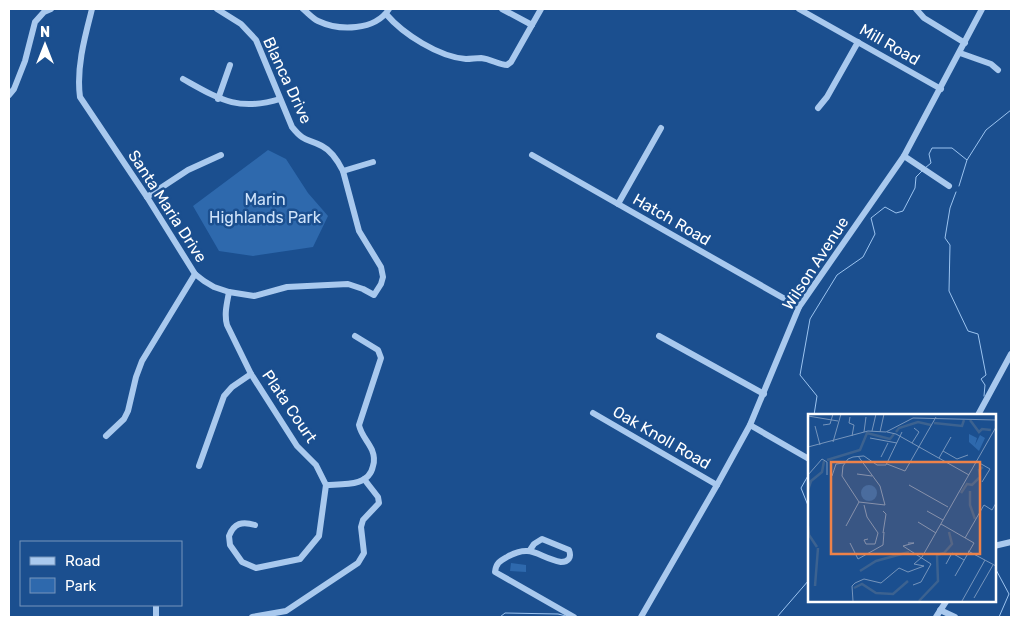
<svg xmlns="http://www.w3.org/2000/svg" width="1020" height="626" viewBox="0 0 1020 626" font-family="Rubik,sans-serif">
	<rect width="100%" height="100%" fill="#1b4f8f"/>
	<g fill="#2e69ad">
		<path d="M 268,150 L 286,159 L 308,193 L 328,216 L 313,247 L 253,256 L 219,251 L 193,206 Z"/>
		<path d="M 511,563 L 526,565 L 526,572 L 510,571 Z"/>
	</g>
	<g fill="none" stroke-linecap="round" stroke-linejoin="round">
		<g stroke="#9cc4f0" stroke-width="1">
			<path d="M 1011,58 L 1011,59"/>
			<path d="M 925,168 L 931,163 L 929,154 L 932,148 L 952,148 L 967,160 L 986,130 L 1011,110"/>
			<path d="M 959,186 L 967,160"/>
			<path d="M 956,192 L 950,208 L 945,238 L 950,245 L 949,291 L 968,331 L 978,334 L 986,375 L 981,379 L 985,385 L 984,396"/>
			<path d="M 814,415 L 817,396 L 800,375 L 810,319 L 837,275 L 863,257 L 875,234 L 871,218 L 885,207 L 896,213 L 903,211 L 915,188 L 916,177 L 922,171"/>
			<path d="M 809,474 L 801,488 L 809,508"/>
			<path d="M 994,566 L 1009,594 L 999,617"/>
			<path d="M 500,617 L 505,613 L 558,614 L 566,616"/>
			<path d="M 777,617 L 809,580"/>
		</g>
		<g stroke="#a9c9ee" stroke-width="6">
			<path d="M 92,9 C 85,36 76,68 80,97 L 147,197 L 195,274 L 204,281 L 214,287 L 229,292 L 254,296 L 287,287 L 348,284 L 363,289 L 374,295 L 381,284 L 383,277 L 381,267 L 359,231 L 343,171 C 338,161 332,151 322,146 C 307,138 305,143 292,127 L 256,40 L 241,24 L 217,9"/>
			<path d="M 303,9 C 308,13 312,18 318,21 C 339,31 375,31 389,9"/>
			<path d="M 502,9 L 532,25"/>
			<path d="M 799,9 L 941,89"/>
			<path d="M 916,9 L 924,18 L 965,43"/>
			<path d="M 386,14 C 403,34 439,57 466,59 C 471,59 476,58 481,58 C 491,59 499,65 507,65 L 511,62 L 541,9"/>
			<path d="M 960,53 L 991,64 L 998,70"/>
			<path d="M 183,79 C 219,99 238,112 280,99"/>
			<path d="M 9,95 L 14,89 L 25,61 L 35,22 L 44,12 L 51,9"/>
			<path d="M 218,99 L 230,65"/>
			<path d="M 818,108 L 827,97 L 858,42"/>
			<path d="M 532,155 L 799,307"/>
			<path d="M 904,156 L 949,186"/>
			<path d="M 343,171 L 373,162"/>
			<path d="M 147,197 L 188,170 L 221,155"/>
			<path d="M 618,204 L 661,128"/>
			<path d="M 229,292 C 227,303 224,314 227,325 L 251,374 L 297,446 L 316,465 L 326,485 L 319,536 L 300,559 L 256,568 L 242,562 L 230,545 L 229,536 C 234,523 242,521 255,525"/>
			<path d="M 659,336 L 764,394"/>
			<path d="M 593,413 L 717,485"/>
			<path d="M 978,415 L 1011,354"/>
			<path d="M 750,425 L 809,459"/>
			<path d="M 106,436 L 124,419 L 128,411 L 136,377 L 142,361 L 195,274"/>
			<path d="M 199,466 L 224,396 L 232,387 L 251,374"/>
			<path d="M 326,485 C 343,484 369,487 373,466 C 375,460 374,455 372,450 C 368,441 361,435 359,425 L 381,358 L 378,350 L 355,336"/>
			<path d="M 994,546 L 1011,542"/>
			<path d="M 530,550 L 534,544 L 542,539 L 569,550 C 572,558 568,562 561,562 C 537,557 532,543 507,557 C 500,561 496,563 495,572 L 574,617"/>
			<path d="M 156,605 L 156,617"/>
			<path d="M 940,610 L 955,617"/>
			<path d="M 252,617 L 286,611 L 358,563 L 364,553 L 361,527 L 363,520 L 379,503 L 378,497 L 364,479"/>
			<path d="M 641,617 L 717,485 L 750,425 L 799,307 L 904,156 L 982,9"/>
			<path d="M 936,617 L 947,600"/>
		</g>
	</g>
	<g text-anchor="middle" stroke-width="5" stroke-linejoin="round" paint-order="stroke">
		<g font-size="16" fill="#fff" stroke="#1b4f8f">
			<text transform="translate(890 44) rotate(30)" y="6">Mill Road</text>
			<text transform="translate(288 80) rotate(65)" y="6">Blanca Drive</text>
			<text transform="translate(168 206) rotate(57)" y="6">Santa Maria Drive</text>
			<text transform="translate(672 219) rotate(30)" y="6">Hatch Road</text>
			<text transform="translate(815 263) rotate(-57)" y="6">Wilson Avenue</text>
			<text transform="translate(290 406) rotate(56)" y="6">Plata Court</text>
			<text transform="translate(662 437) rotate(30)" y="6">Oak Knoll Road</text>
		</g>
		<g font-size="16" fill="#cfe3fa" stroke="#1b4f8f">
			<text x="265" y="205">Marin<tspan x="265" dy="18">Highlands Park</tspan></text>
		</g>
	</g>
	<g transform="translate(808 414)">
		<rect width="188" height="188" fill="#1b4f8f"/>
		<path d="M 161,20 L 169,24 L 167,31 L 172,21 L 177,24 L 171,37 L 161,28 ZM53 79a8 8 0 1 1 16 0a8 8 0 1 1-16 0Z" fill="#2e69ad"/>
		<path fill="none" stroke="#3c6290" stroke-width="2.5" d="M 162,6 L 171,18 L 174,15 L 183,16M 126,9 L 154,12 L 156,6M 88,18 L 91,14 L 110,8 L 123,11M 19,46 L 52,36 L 59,19 L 82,25 L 86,20M 0,76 L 3,67 L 14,58 L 16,47M 162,77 L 162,91 L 167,105M 153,79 L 159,70 L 164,71 L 172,63 L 171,56 L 175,53M 0,112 L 1,121 L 9,133M 52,157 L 68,147 L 101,138M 7,172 L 10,134M 46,174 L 54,170 L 68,179 L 85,180 L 100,167M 111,187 L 130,167 L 129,141 L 136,139 L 144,130 L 141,118"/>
		<path fill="none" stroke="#7695bc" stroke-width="1" d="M 0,2 L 30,7M 42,3 L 41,9 L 46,11 L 44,22M 15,11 L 22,10 L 25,0M 7,12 L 12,31M 64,17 L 68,0M 56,18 L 58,3M 72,18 L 76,0M 79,18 L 88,20 L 161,61M 62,24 L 89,29M 25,28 L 33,0M 104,29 L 111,18 L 106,14M 0,33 L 60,17 L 78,18 L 105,4 L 188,6M 135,37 L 149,45 L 160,41M 50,42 L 72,72 L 77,91 L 51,88 L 34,62 L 35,52 L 40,45 L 45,43 L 55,42 L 56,42 L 69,51 L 78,51 L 94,18M 73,43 L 80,29M 131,44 L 143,23M 14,45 L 19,48 L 19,61M 168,47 L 182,55 L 174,68M 79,50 L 97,57 L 128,3M 49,60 L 64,62M 0,61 L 14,45M 24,62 L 28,50 L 36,49M 101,71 L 140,93M 56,91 L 59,103 L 70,119 L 67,130 L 58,130 L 56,126 L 60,125M 75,97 L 78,100 L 75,119M 119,97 L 135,106M 110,108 L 128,119M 133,110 L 166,129 L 147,162M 38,112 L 51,88M 157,124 L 176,91 L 184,96 L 188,89M 42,129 L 50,145 L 75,131 L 76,118M 100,129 L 106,129 L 95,132 L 123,150 L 113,168 L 105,171M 160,137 L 188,152M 138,150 L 144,139 L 156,146M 166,184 L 185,151M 45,187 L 44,172 L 47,169 L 56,165 L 73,169 L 91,154 L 100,158 L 116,152 L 106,150 L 114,143 L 188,13M 154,187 L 177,146"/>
		<path fill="#ee8249" fill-opacity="0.15" stroke="#ee8249" stroke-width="2.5" d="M 23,48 L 172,48 L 172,140 L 23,140 Z"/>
		<rect width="188" height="188" fill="none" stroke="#fff" stroke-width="2.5"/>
	</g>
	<rect width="1020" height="626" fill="none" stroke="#ffffff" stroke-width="20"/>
	<rect x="20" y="541" width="162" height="65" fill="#1b4f8f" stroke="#7695bc"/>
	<rect x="30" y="557" width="25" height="8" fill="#a9c9ee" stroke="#7695bc"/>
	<text x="65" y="566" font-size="15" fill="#ffffff">Road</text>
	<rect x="30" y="578" width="25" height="15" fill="#2e69ad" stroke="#7695bc"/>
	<text x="65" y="591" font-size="15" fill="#ffffff">Park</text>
	<g transform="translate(45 45)" stroke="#1b4f8f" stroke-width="4" paint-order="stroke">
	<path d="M0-4L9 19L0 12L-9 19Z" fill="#ffffff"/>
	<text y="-8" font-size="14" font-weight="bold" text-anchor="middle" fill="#ffffff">N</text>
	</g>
</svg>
